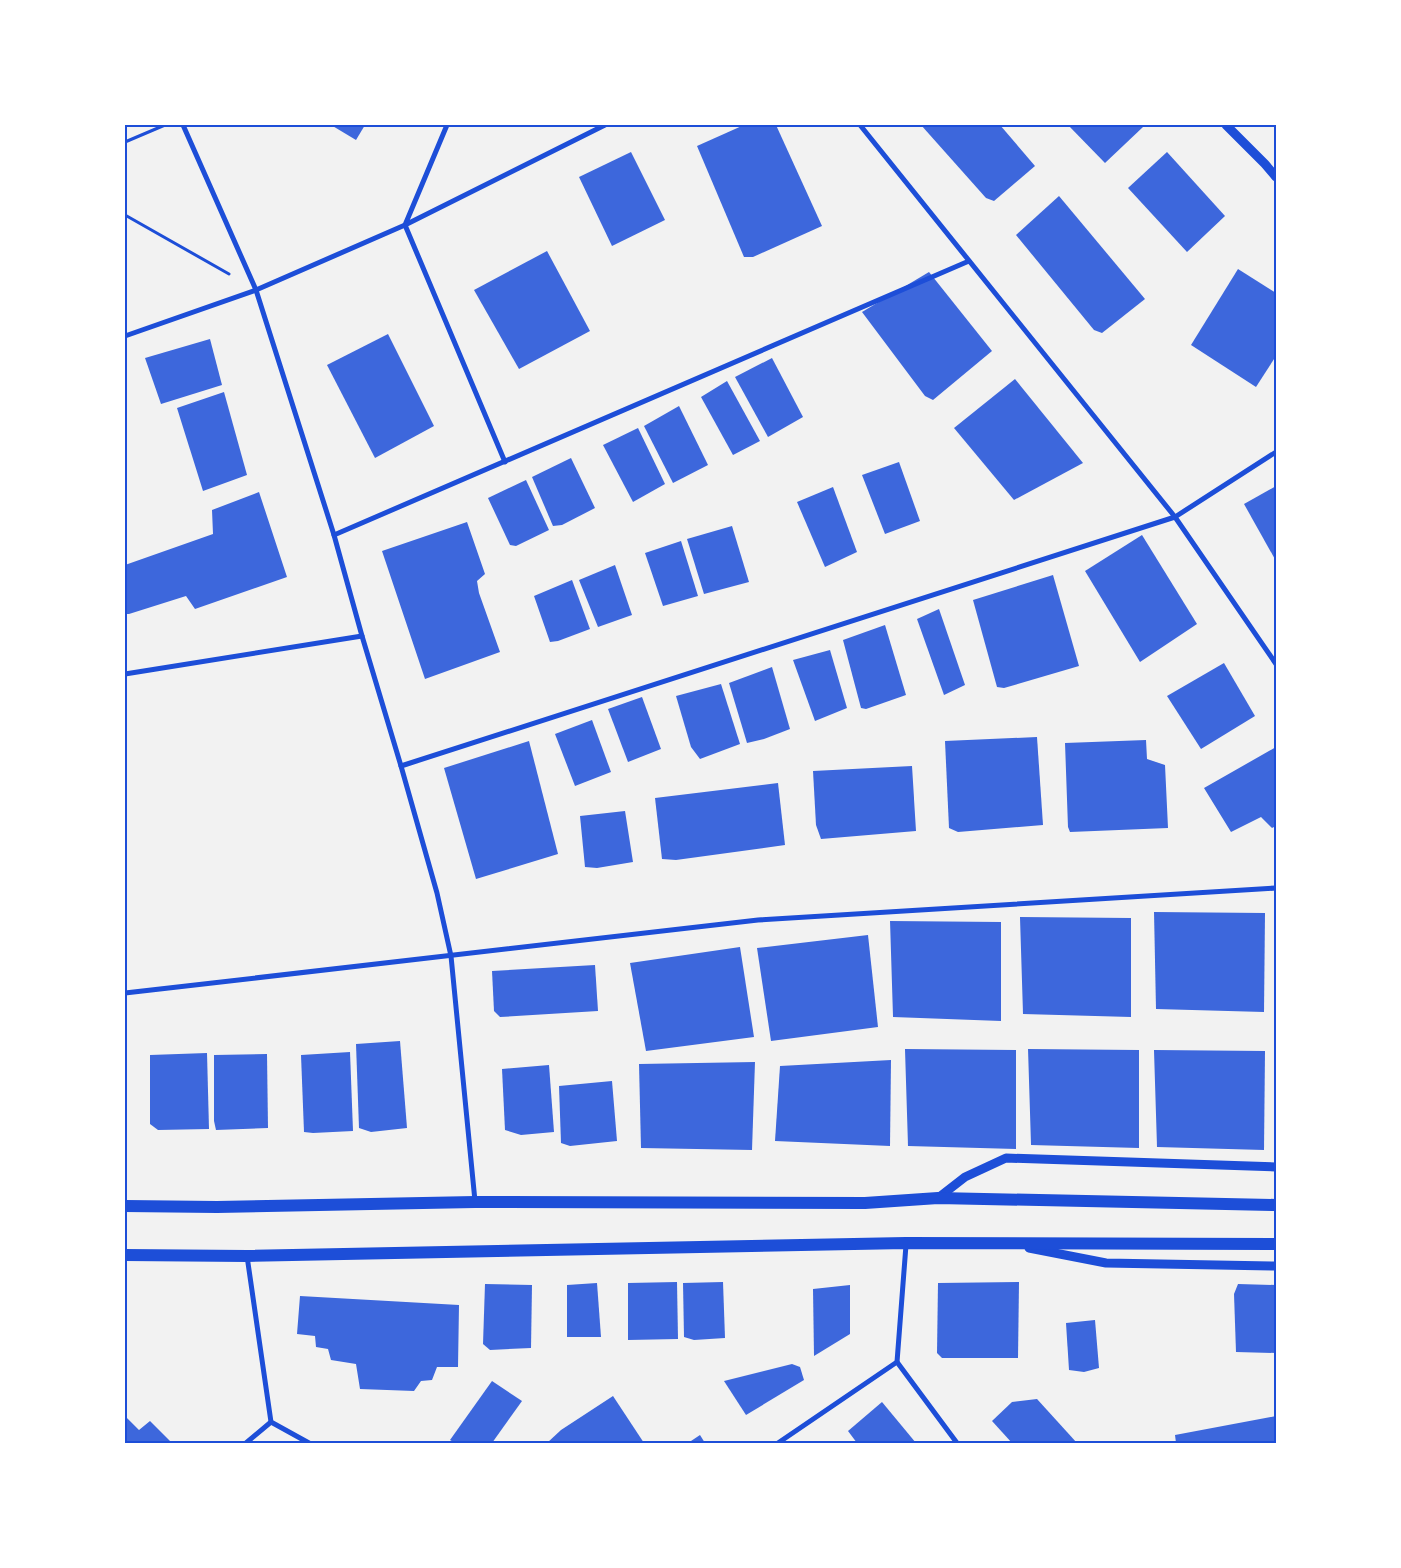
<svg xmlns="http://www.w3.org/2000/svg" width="1401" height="1568" viewBox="0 0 1401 1568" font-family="'Source Sans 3',sans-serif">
	<rect width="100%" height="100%" fill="#f2f2f2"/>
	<g fill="#3d67dc">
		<path d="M 331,125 L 365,125 L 356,140 Z"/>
		<path d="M 744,125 L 776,125 L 822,226 L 753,257 L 744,257 L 697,146 Z"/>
		<path d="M 921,125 L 1000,125 L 1035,166 L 994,201 L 986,198 Z"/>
		<path d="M 1068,125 L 1141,125 L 1143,127 L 1105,163 Z"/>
		<path d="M 631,152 L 665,220 L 612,246 L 579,177 Z"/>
		<path d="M 1167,152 L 1225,216 L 1187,252 L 1128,188 Z"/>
		<path d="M 1059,196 L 1145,299 L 1102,333 L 1094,330 L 1016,235 Z"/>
		<path d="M 547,251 L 590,331 L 519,369 L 474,290 Z"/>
		<path d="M 1238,269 L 1276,293 L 1276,356 L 1256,387 L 1191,345 Z"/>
		<path d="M 929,272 L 992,351 L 933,400 L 925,396 L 862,312 Z"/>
		<path d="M 388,334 L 434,426 L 375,458 L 327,365 Z"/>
		<path d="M 210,339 L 222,385 L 161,404 L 145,358 Z"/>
		<path d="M 772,358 L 803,417 L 768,437 L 735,377 Z"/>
		<path d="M 1015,379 L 1083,463 L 1014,500 L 954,428 Z"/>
		<path d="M 727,381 L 760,441 L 733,455 L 701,397 Z"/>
		<path d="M 224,392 L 247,475 L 203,491 L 177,408 Z"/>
		<path d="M 679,406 L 708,465 L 673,483 L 644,426 Z"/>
		<path d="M 638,428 L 665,484 L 633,502 L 603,445 Z"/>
		<path d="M 571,458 L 595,508 L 562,525 L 553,526 L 532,477 Z"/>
		<path d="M 899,462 L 920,521 L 885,534 L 862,475 Z"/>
		<path d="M 526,480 L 549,530 L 516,546 L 510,545 L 488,498 Z"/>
		<path d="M 1276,486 L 1276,561 L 1244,504 Z"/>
		<path d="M 833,487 L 857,552 L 825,567 L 797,502 Z"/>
		<path d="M 259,492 L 287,577 L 195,609 L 186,596 L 129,614 L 125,614 L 125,565 L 213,534 L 212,510 Z"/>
		<path d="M 467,522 L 485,574 L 477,581 L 479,593 L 500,652 L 425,679 L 382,551 Z"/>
		<path d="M 732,526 L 749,582 L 704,594 L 687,539 Z"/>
		<path d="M 1142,535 L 1197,624 L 1140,662 L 1085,571 Z"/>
		<path d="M 681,541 L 698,596 L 663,606 L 645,553 Z"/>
		<path d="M 615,565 L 632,615 L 598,627 L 579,580 Z"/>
		<path d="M 1053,575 L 1079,666 L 1004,688 L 997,687 L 973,600 Z"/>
		<path d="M 572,580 L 590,629 L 558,641 L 550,642 L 534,596 Z"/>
		<path d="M 939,609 L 965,685 L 944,695 L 917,619 Z"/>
		<path d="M 885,625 L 906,695 L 866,709 L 861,708 L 843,640 Z"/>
		<path d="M 830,650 L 847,708 L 815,721 L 793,660 Z"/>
		<path d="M 1224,663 L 1255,716 L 1201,749 L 1167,696 Z"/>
		<path d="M 772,667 L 790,729 L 764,739 L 747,743 L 729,683 Z"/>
		<path d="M 721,684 L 740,744 L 700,759 L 691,747 L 676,696 Z"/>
		<path d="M 642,697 L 661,749 L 628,762 L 608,709 Z"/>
		<path d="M 592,720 L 611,772 L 575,786 L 555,734 Z"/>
		<path d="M 1037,737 L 1043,825 L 958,832 L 949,828 L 945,741 Z"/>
		<path d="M 1146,740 L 1147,759 L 1165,765 L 1168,828 L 1070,832 L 1068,827 L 1065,743 Z"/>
		<path d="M 529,741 L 558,854 L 476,879 L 444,768 Z"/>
		<path d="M 1276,747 L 1276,826 L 1272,828 L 1261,817 L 1231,832 L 1204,788 Z"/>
		<path d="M 912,766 L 916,831 L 821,839 L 816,825 L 813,771 Z"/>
		<path d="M 778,783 L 785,845 L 676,860 L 662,859 L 655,798 Z"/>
		<path d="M 625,811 L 633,862 L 597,868 L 585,867 L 580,816 Z"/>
		<path d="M 1154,912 L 1265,913 L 1264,1012 L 1156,1009 Z"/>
		<path d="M 1020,917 L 1131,918 L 1131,1017 L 1023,1014 Z"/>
		<path d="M 890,921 L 1001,922 L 1001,1021 L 893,1017 Z"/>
		<path d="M 868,935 L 878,1027 L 771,1041 L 757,948 Z"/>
		<path d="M 740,947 L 754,1037 L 646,1051 L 630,963 Z"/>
		<path d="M 595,965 L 598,1011 L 500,1017 L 494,1011 L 492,971 Z"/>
		<path d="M 400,1041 L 407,1128 L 371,1132 L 359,1128 L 356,1044 Z"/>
		<path d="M 905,1049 L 1016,1050 L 1016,1149 L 908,1146 Z"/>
		<path d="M 1028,1049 L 1139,1050 L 1139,1148 L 1031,1145 Z"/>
		<path d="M 1154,1050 L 1265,1051 L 1264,1150 L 1157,1147 Z"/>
		<path d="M 350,1052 L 353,1131 L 313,1133 L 304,1132 L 301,1055 Z"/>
		<path d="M 207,1053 L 209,1129 L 158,1130 L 150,1124 L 150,1055 Z"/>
		<path d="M 267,1054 L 268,1128 L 216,1130 L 214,1121 L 214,1055 Z"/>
		<path d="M 891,1060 L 890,1146 L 775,1141 L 780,1066 Z"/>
		<path d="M 755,1062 L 752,1150 L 641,1148 L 639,1064 Z"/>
		<path d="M 549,1065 L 554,1132 L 521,1135 L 505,1130 L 502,1069 Z"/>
		<path d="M 612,1081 L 617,1141 L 570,1146 L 561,1143 L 559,1086 Z"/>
		<path d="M 677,1282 L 678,1339 L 628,1340 L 628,1283 Z"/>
		<path d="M 723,1282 L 725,1338 L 694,1340 L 684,1337 L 683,1283 Z"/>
		<path d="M 1019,1282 L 1018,1358 L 942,1358 L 937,1353 L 938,1283 Z"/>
		<path d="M 597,1283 L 601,1337 L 567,1337 L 567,1285 Z"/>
		<path d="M 485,1284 L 532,1285 L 531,1348 L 490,1350 L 483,1344 Z"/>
		<path d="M 1238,1284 L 1276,1285 L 1276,1353 L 1236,1352 L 1234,1294 Z"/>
		<path d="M 850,1285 L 850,1334 L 814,1356 L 813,1289 Z"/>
		<path d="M 300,1296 L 459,1305 L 458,1367 L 437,1367 L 432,1380 L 421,1381 L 414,1391 L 360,1389 L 356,1364 L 331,1360 L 328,1349 L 316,1347 L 315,1336 L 297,1334 Z"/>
		<path d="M 1095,1320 L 1099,1368 L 1084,1372 L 1069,1370 L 1066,1323 Z"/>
		<path d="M 792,1364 L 800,1367 L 804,1380 L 746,1415 L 724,1381 Z"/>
		<path d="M 492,1381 L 522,1401 L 492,1443 L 455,1443 L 450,1440 Z"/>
		<path d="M 613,1396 L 644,1443 L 547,1443 L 561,1430 Z"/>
		<path d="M 1037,1399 L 1077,1443 L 1012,1443 L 992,1421 L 1012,1402 Z"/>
		<path d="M 882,1402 L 916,1443 L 857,1443 L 848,1431 Z"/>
		<path d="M 125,1416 L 139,1430 L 150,1421 L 170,1441 L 167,1443 L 125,1443 Z"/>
		<path d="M 1276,1416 L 1276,1443 L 1176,1443 L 1175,1435 Z"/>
		<path d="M 700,1435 L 705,1443 L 688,1443 Z"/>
	</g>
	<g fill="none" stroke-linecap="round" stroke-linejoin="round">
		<g stroke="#1d4ed8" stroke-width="3">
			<path d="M 125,142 L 165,125"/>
			<path d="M 125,215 L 229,274"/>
		</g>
		<g stroke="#1d4ed8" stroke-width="5">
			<path d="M 183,125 L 256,290 L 334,535 L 362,636 L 401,766 L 437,893 L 451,956 L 475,1201"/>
			<path d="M 447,125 L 405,225 L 505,462"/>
			<path d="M 860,125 L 1175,517 L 1276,664"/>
			<path d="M 125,336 L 256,290 L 405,225 L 605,125"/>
			<path d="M 334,535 L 969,261"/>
			<path d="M 125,674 L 362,636"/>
			<path d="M 401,766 L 1175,517 L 1276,452"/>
			<path d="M 125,993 L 758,920 L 1276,888"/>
			<path d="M 247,1256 L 271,1422 L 309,1443"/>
			<path d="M 897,1362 L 957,1443"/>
			<path d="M 246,1443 L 271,1422"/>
			<path d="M 778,1443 L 897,1362 L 906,1245"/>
		</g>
		<g stroke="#1d4ed8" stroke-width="9">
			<path d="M 1226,125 L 1265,164 L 1276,177"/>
			<path d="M 938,1198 L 965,1177 L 1006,1158 L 1276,1167"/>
			<path d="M 1029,1248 L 1106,1263 L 1276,1266"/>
		</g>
		<g stroke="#1d4ed8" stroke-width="12">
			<path d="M 125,1206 L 217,1207 L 475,1202 L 865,1203 L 938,1198 L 1276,1205"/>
			<path d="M 125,1255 L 247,1256 L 906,1243 L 1276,1244"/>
		</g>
	</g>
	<rect width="1401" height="1568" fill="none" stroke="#ffffff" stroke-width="252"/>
	<rect x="126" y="126" width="1149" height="1316" fill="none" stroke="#1d4ed8" stroke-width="2"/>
</svg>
